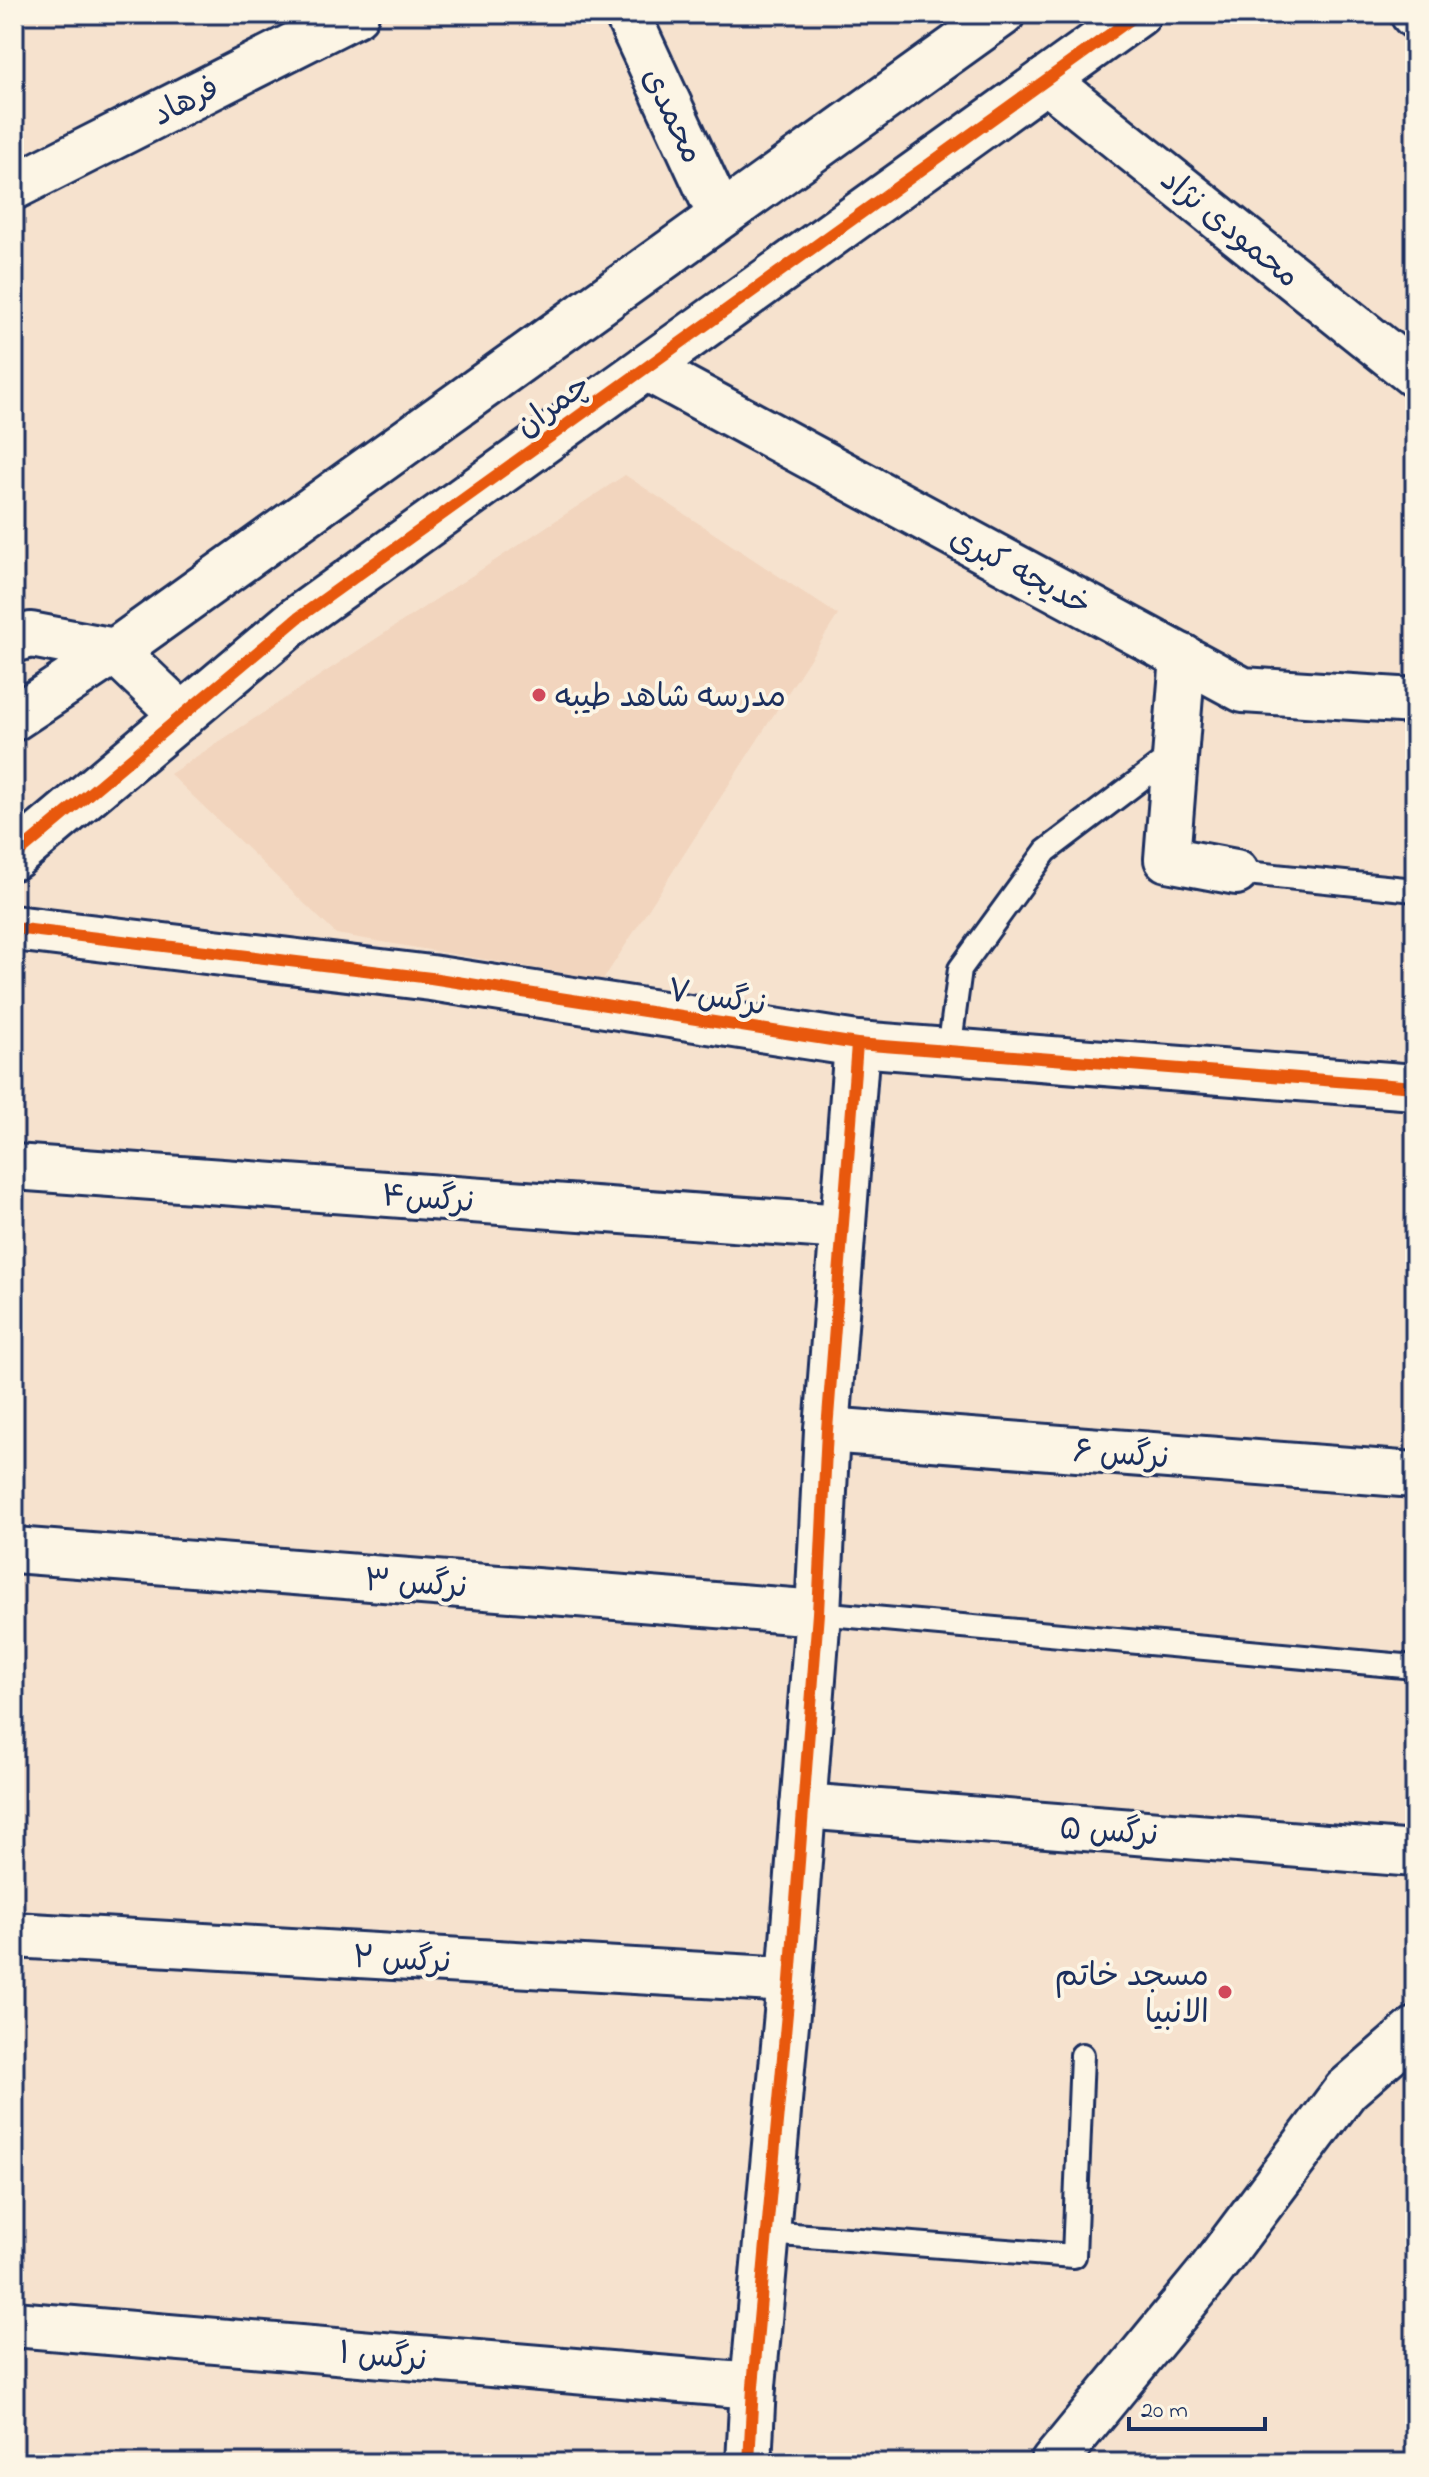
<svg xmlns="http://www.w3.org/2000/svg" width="1429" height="2477" viewBox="0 0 1429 2477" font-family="'Indie Flower','Playpen Sans Arabic',sans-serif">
	<rect width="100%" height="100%" fill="#f6e2ce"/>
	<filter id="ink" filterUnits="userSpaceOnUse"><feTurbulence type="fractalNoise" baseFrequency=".0125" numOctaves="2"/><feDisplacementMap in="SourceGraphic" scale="16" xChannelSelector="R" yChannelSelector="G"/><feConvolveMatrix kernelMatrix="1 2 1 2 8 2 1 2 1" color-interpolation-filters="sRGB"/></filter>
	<g filter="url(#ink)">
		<path fill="#f2d5be" d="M 625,475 L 838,615 L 603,980 L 336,934 L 170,774 Z"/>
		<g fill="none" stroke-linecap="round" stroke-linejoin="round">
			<defs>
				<g id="lane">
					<path d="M 1236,872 L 1415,890"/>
					<path d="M 949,1051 L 960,969 L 1046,851 L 1174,754"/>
					<path d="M 818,1613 L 1415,1667"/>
					<path d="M 767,2233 L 1074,2256 L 1082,2055"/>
				</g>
				<g id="street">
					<path d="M 627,14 L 720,215"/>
					<path d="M 1413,14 L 1415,16"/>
					<path d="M 1046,80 L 1415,375"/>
					<path d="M 14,187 L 356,14"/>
					<path d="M 646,368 L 1243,690 L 1415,701"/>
					<path d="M 14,640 L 31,635 L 115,651 L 183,716"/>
					<path d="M 1183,657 L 1167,859 L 1236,872"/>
					<path d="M 14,928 L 431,978 L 857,1044 L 1415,1087"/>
					<path d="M 14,1167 L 843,1227"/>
					<path d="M 827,1430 L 1415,1475"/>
					<path d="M 14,1550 L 818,1613"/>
					<path d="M 803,1806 L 1415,1854"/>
					<path d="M 14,1935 L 790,1980"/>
					<path d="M 14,2324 L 753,2386"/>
					<path d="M 749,2463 L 753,2386 L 790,1980 L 818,1613 L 827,1430 L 857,1044"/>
					<path d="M 1053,2463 L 1209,2273 L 1346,2090 L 1415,2030"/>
				</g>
				<g id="secondary">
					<path d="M 14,718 L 115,651 L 1002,14"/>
					<path d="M 14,857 L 298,618 L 1138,14"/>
				</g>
			</defs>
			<use href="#lane" stroke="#1b2f5e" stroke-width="28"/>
			<use href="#street" stroke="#1b2f5e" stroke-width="50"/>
			<use href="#secondary" stroke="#1b2f5e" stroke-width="50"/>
			<use href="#lane" stroke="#fcf5e5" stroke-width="22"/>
			<use href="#street" stroke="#fcf5e5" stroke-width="44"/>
			<use href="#secondary" stroke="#fcf5e5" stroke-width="44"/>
			<defs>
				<g id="cycleway">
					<path d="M 14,857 L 298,618 L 1138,14"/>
					<path d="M 14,928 L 431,978 L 857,1044 L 1415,1087"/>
					<path d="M 749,2463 L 753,2386 L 790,1980 L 818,1613 L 827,1430 L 857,1044"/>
				</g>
			</defs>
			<use href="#cycleway" stroke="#fcf5e5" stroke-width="17"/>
			<use href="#cycleway" stroke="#e8590c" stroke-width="12"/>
		</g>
	</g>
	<g fill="#d1495b" stroke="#fcf5e5" stroke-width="3">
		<circle cx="539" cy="695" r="8"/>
		<circle cx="1225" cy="1992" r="8"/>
	</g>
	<g text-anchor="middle" stroke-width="8" stroke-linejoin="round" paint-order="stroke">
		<g font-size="32" fill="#1b2f5e" stroke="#fcf5e5">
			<text transform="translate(185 100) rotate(-27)" y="11">فرهاد</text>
			<text transform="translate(674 115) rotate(65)" y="11">محمدی</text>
			<text transform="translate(1231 227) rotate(39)" y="11">محمودی نژاد</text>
			<text transform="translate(552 404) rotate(-36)" y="11">چمران</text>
			<text transform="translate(1021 570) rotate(28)" y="11">خدیجه کبری</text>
			<text transform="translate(717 996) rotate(9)" y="11">نرگس ۷</text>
			<text transform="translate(428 1197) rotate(4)" y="11">نرگس۴</text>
			<text transform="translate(1121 1453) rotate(4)" y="11">نرگس ۶</text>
			<text transform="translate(416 1582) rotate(4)" y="11">نرگس ۳</text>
			<text transform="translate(1109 1830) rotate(4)" y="11">نرگس ۵</text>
			<text transform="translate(402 1958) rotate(3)" y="11">نرگس ۲</text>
			<text transform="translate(383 2355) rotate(5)" y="11">نرگس ۱</text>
		</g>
		<g font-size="32" fill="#1b2f5e" stroke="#fcf5e5" text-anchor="start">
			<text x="555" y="706">مدرسه شاهد طیبه</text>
			<text x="1209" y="1985" text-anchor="end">مسجد خاتم<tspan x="1209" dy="37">الانبیا</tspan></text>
		</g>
	</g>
	<rect width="1429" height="2477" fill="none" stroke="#fcf5e5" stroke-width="48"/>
	<rect x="24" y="24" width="1381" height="2429" fill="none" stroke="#1b2f5e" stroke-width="3" filter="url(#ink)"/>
	<path d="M1129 2417v12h136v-12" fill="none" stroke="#1b2f5e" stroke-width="4"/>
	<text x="1141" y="2417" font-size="24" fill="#1b2f5e" stroke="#fcf5e5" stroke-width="6" paint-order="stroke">20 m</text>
</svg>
